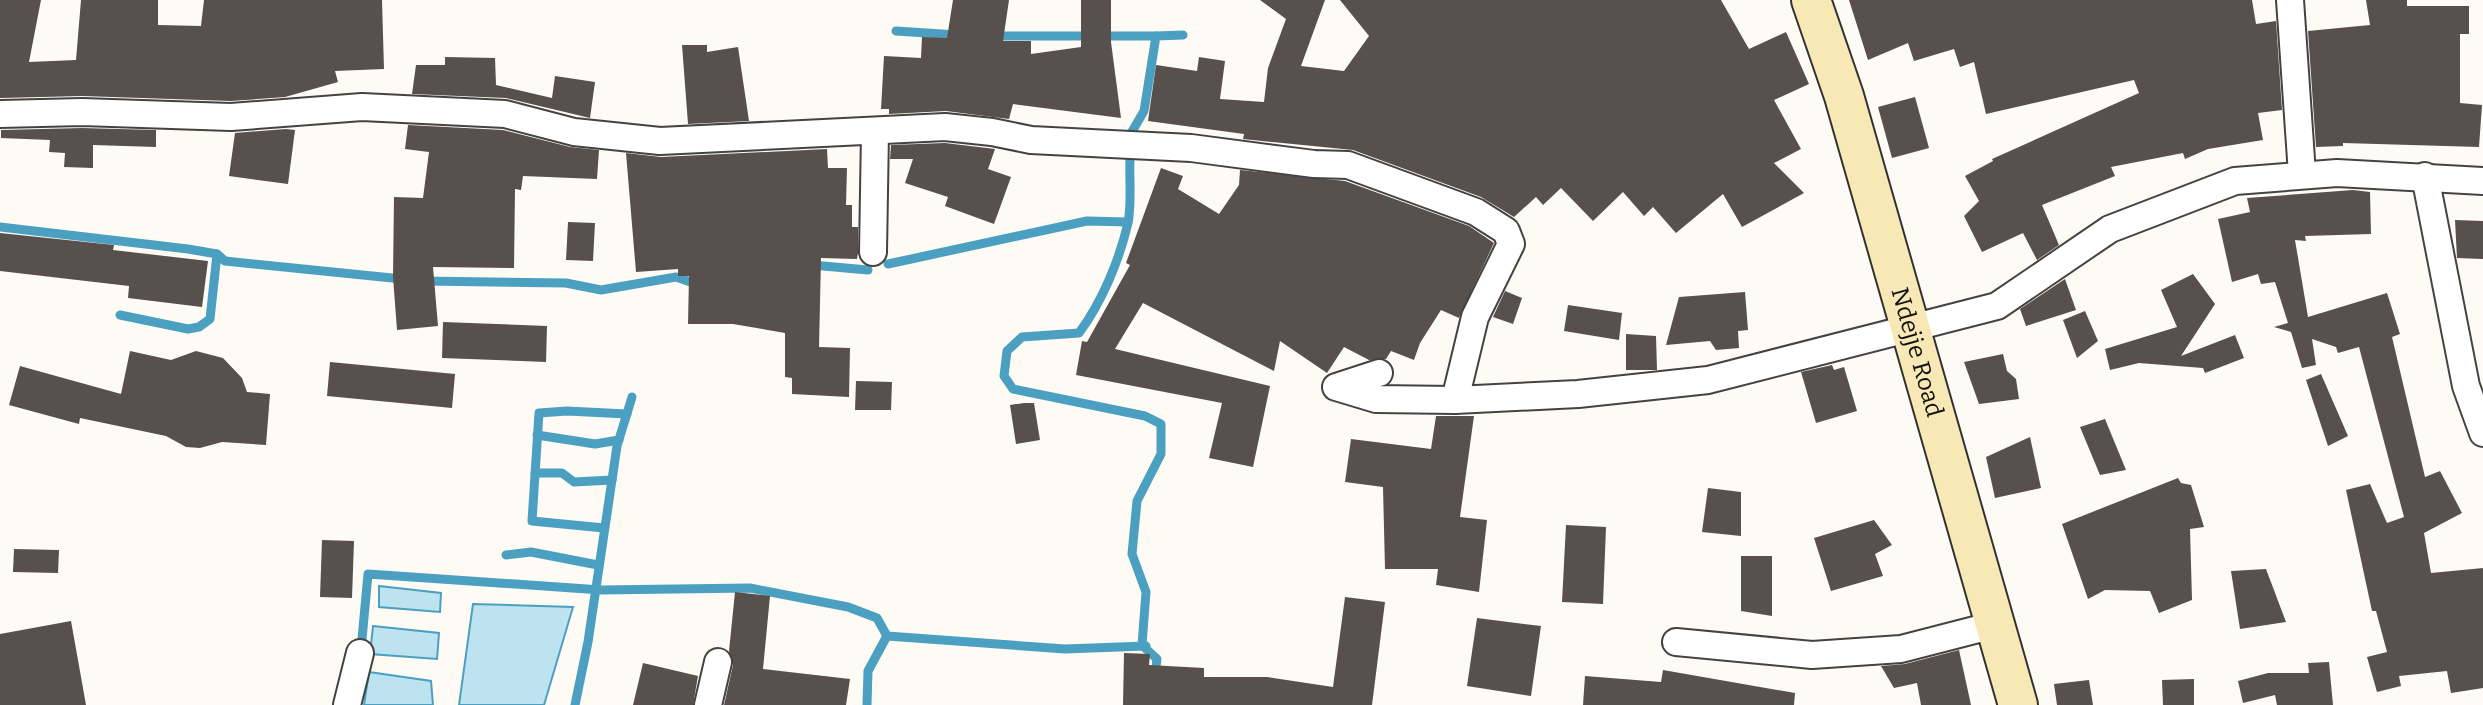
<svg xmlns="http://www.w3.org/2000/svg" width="2483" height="705" viewBox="0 0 2483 705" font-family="Bitter,serif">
	<rect width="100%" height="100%" fill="#fefbf4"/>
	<g fill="#bde3f1" stroke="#4ba0c1" stroke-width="2">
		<path d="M 379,586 L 441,593 L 440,612 L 379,607 Z"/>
		<path d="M 473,604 L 573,607 L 544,705 L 459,705 Z"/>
		<path d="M 373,626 L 439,633 L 437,659 L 370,654 Z"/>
		<path d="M 369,672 L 431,681 L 433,705 L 364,705 Z"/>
	</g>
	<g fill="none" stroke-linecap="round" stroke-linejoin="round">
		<g stroke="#4ba0c1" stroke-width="9">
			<path d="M 896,31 L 957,35"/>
			<path d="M 992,36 L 1156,36"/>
			<path d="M 1130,135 L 1144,111 L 1156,36 L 1183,35"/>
			<path d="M 1130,158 C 1129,179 1132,203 1128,223 C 1119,261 1102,302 1079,333 L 1022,337 L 1007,351 L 1004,376 L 1013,389 L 1145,416 L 1161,424 L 1161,454 L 1137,501 L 1132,554 L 1146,592 L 1142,645 L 1157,659 L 1155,675"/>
			<path d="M 0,227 L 188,249 L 217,254 L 225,261 L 402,279"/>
			<path d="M 888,264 L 1087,221 L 1128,222"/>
			<path d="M 812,265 L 868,270"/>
			<path d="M 423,281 L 566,283 L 601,290 L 676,277 L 699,285"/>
			<path d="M 120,315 L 188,329 L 199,327 L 210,319 L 217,254"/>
			<path d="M 537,435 L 595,444 L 619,440"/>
			<path d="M 535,473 L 562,473 L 574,482 L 612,480"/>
			<path d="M 604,528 L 532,521 L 539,413 L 567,411 L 627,414"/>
			<path d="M 506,555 L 531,552 L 598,565"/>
			<path d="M 361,650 L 368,574 L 601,590 L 750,588 L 848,607 L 877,618 L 887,636"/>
			<path d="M 575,705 L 588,642 L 617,446 L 632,397"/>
			<path d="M 867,705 L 868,671 L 887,636 L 1065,649 L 1146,646"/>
		</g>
	</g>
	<g fill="#57504d">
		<path d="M 0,0 L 41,0 L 29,62 L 76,60 L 81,0 L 158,0 L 158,25 L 201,26 L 204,0 L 382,0 L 384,69 L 335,71 L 338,82 L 285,97 L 231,101 L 82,96 L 0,98 Z"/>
		<path d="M 953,0 L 1009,0 L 1003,41 L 1031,41 L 1031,54 L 1081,47 L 1081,0 L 1111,0 L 1111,42 L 1121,118 L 1013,104 L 1009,119 L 946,111 L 889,114 L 889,109 L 881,109 L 884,56 L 921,58 L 922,37 L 947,38 Z"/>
		<path d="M 1260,0 L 1325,0 L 1301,66 L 1344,71 L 1369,36 L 1340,0 L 1721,0 L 1749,49 L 1786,32 L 1809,84 L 1774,100 L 1801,149 L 1774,163 L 1804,193 L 1742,227 L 1723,194 L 1676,233 L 1653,207 L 1644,216 L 1623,192 L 1593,221 L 1561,188 L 1543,205 L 1536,197 L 1514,217 L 1481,197 L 1353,150 L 1243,139 L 1244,134 L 1148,121 L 1156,65 L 1197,71 L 1199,57 L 1225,61 L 1220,99 L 1264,102 L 1268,68 L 1286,19 Z"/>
		<path d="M 1849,0 L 2252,0 L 2256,24 L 2276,21 L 2282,110 L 2258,113 L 2263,140 L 2208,149 L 2185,159 L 2183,153 L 2111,167 L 2115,176 L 2042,205 L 2059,245 L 2037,260 L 2023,233 L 1982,252 L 1964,216 L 1979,201 L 1965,176 L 1993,161 L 1992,159 L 2139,93 L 2134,80 L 1986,114 L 1974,62 L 1960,67 L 1954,49 L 1914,61 L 1908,43 L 1868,60 Z"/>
		<path d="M 2366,0 L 2407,0 L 2407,6 L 2469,6 L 2469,34 L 2460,34 L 2460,103 L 2482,105 L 2479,147 L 2343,143 L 2343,146 L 2316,147 L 2308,31 L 2370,25 Z"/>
		<path d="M 682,45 L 707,45 L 707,52 L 738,47 L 749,121 L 688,124 Z"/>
		<path d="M 445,57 L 495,58 L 496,85 L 552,98 L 555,76 L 595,82 L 590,118 L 506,98 L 412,94 L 416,65 L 445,65 Z"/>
		<path d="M 1915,97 L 1929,148 L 1892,158 L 1878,107 Z"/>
		<path d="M 408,125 L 503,130 L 570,147 L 599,150 L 597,179 L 523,176 L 521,190 L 515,189 L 514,268 L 433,267 L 438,326 L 397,330 L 393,277 L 394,197 L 423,198 L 429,152 L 405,149 Z"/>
		<path d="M 82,128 L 156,130 L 156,147 L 93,145 L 93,168 L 64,167 L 65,153 L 49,152 L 50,140 L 1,138 L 1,130 Z"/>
		<path d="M 286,129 L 295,130 L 288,184 L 229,176 L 235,133 Z"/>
		<path d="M 945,143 L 995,149 L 988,169 L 1011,177 L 994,224 L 945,206 L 948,197 L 905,183 L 913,159 L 890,159 L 891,145 Z"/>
		<path d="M 827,149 L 828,168 L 847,168 L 846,205 L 852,205 L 852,227 L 858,227 L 858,253 L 857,259 L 821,258 L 819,347 L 850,348 L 849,397 L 792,394 L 792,378 L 785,377 L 785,333 L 733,324 L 688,324 L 689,276 L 678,276 L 678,269 L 636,272 L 626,153 L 661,157 Z"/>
		<path d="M 1161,168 L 1183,176 L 1178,189 L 1219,214 L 1239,185 L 1240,170 L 1345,181 L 1469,226 L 1494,243 L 1459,318 L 1441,310 L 1420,343 L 1414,360 L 1391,351 L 1386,359 L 1369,360 L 1344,347 L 1327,373 L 1280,341 L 1274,371 L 1143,303 L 1115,349 L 1270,386 L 1253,467 L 1209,458 L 1222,403 L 1076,375 L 1082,341 L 1087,342 L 1130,265 L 1126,263 Z"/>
		<path d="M 2353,190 L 2370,192 L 2371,234 L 2305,236 L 2306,241 L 2295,240 L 2308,317 L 2387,293 L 2400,334 L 2392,337 L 2425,477 L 2440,471 L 2462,513 L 2424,533 L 2431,573 L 2483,568 L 2483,688 L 2451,693 L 2447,671 L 2399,676 L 2401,686 L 2377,692 L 2367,657 L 2387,652 L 2376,611 L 2372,611 L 2346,490 L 2370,484 L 2387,523 L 2404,517 L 2359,347 L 2338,353 L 2336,347 L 2312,339 L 2316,365 L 2302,368 L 2291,332 L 2274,327 L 2288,323 L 2275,282 L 2261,284 L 2258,274 L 2232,282 L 2218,219 L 2250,212 L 2247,198 Z"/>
		<path d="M 2455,220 L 2483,221 L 2483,259 L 2457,258 Z"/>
		<path d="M 568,222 L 595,223 L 593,261 L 566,260 Z"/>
		<path d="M 0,233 L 114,245 L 113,250 L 208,261 L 202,307 L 128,298 L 129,286 L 0,271 Z"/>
		<path d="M 2193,274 L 2215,304 L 2181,356 L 2235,335 L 2244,358 L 2205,373 L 2203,368 L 2139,363 L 2110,370 L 2105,349 L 2177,327 L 2161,290 Z"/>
		<path d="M 2065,279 L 2076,310 L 2026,326 L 2020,309 Z"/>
		<path d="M 1505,291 L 1522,298 L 1513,324 L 1493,317 Z"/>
		<path d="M 1745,292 L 1748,330 L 1738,331 L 1739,348 L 1716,350 L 1710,341 L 1666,345 L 1679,297 Z"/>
		<path d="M 1568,305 L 1622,313 L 1619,340 L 1564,331 Z"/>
		<path d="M 2085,311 L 2098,341 L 2077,358 L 2063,320 Z"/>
		<path d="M 443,322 L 547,326 L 546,362 L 442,358 Z"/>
		<path d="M 1626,334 L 1656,336 L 1657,370 L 1626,370 Z"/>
		<path d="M 130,351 L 171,360 L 196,351 L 223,358 L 242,378 L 247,392 L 270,394 L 266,445 L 222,442 L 200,448 L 186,447 L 166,436 L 80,418 L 79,424 L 9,405 L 20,366 L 121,394 Z"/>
		<path d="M 2003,354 L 2007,371 L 2016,379 L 2019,399 L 1979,404 L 1964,362 Z"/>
		<path d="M 330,362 L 455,374 L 452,408 L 327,396 Z"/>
		<path d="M 1832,365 L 1834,370 L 1844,367 L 1857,411 L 1816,423 L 1801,372 Z"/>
		<path d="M 2321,374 L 2348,436 L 2328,446 L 2306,380 Z"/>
		<path d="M 856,381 L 892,382 L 891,410 L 855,410 Z"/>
		<path d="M 1024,403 L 1034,403 L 1040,440 L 1016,444 L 1010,405 Z"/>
		<path d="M 1436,416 L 1474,416 L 1460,517 L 1487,520 L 1479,592 L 1436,585 L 1438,569 L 1385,569 L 1383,487 L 1345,482 L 1351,439 L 1431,449 Z"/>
		<path d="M 2105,419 L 2126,470 L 2100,475 L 2080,427 Z"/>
		<path d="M 2030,437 L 2041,488 L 1995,498 L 1986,457 Z"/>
		<path d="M 2178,478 L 2181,483 L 2191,485 L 2204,527 L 2190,529 L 2192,600 L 2159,613 L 2150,591 L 2105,590 L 2088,599 L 2062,524 Z"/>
		<path d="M 1708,488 L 1741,492 L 1741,536 L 1702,532 Z"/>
		<path d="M 1874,520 L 1892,545 L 1875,554 L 1883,576 L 1831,591 L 1814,538 Z"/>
		<path d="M 1566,525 L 1606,527 L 1603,604 L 1562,602 Z"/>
		<path d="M 322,540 L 354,541 L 352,598 L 320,597 Z"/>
		<path d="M 14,549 L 59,550 L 58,573 L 13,572 Z"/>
		<path d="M 1741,556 L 1772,556 L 1772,616 L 1741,611 Z"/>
		<path d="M 2266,569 L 2286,622 L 2240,629 L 2231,571 Z"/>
		<path d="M 735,592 L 770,596 L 763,669 L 850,679 L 846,705 L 724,705 L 733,665 L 729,651 Z"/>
		<path d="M 1345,597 L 1385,602 L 1372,705 L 1123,705 L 1124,653 L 1150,654 L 1149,665 L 1204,668 L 1204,677 L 1267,677 L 1333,687 Z"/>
		<path d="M 1477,618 L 1541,626 L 1531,696 L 1467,686 Z"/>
		<path d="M 71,621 L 86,705 L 0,705 L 0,634 Z"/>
		<path d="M 1959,650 L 1971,705 L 1921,705 L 1917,683 L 1894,688 L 1881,666 L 1905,664 Z"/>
		<path d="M 2329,662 L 2333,705 L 2277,705 L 2275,695 L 2243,703 L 2238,681 L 2268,673 L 2309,673 L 2308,663 Z"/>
		<path d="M 643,663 L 698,676 L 693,705 L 633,705 Z"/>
		<path d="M 1663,670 L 1795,693 L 1794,705 L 1583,705 L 1585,676 L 1661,682 Z"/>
		<path d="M 2194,679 L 2194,705 L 2163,705 L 2162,680 Z"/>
		<path d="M 2089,680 L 2093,705 L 2057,705 L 2054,684 Z"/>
	</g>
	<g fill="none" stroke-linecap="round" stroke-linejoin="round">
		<defs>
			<g id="street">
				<path d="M 2290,0 L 2302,174"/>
				<path d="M 0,114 L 82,112 L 231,117 L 362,107 L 505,114 L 574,132 L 660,141 L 945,127 L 992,132 L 1031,140 L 1191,148 L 1314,164 L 1348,165 L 1476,212 L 1506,231 L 1511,244 L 1475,317 L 1455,400"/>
				<path d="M 2425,176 L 2466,386 L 2483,433"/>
				<path d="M 873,252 L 875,132"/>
				<path d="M 1379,373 L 1336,387 L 1376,399 L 1455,400 L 1578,394 L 1708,380 L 1997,306 L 2110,229 L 2235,181 L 2337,173 L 2483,181"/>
				<path d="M 1676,642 L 1812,655 L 1901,649 L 1994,625"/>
				<path d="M 347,705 L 360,653"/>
				<path d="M 708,705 L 718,662"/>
			</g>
			<g id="secondary">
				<path id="s1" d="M 1811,0 L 1844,96 L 2018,705"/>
			</g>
		</defs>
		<use href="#street" stroke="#434343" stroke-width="30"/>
		<use href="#secondary" stroke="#323232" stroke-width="42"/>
		<use href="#street" stroke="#fff" stroke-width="26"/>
		<use href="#secondary" stroke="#f7e8b5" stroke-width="38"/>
	</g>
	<g text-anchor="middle" stroke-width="7" stroke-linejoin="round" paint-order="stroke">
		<g font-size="24" fill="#101010" stroke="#fff">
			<text dy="8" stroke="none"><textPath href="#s1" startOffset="368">Ndejje Road</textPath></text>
		</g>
	</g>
</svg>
